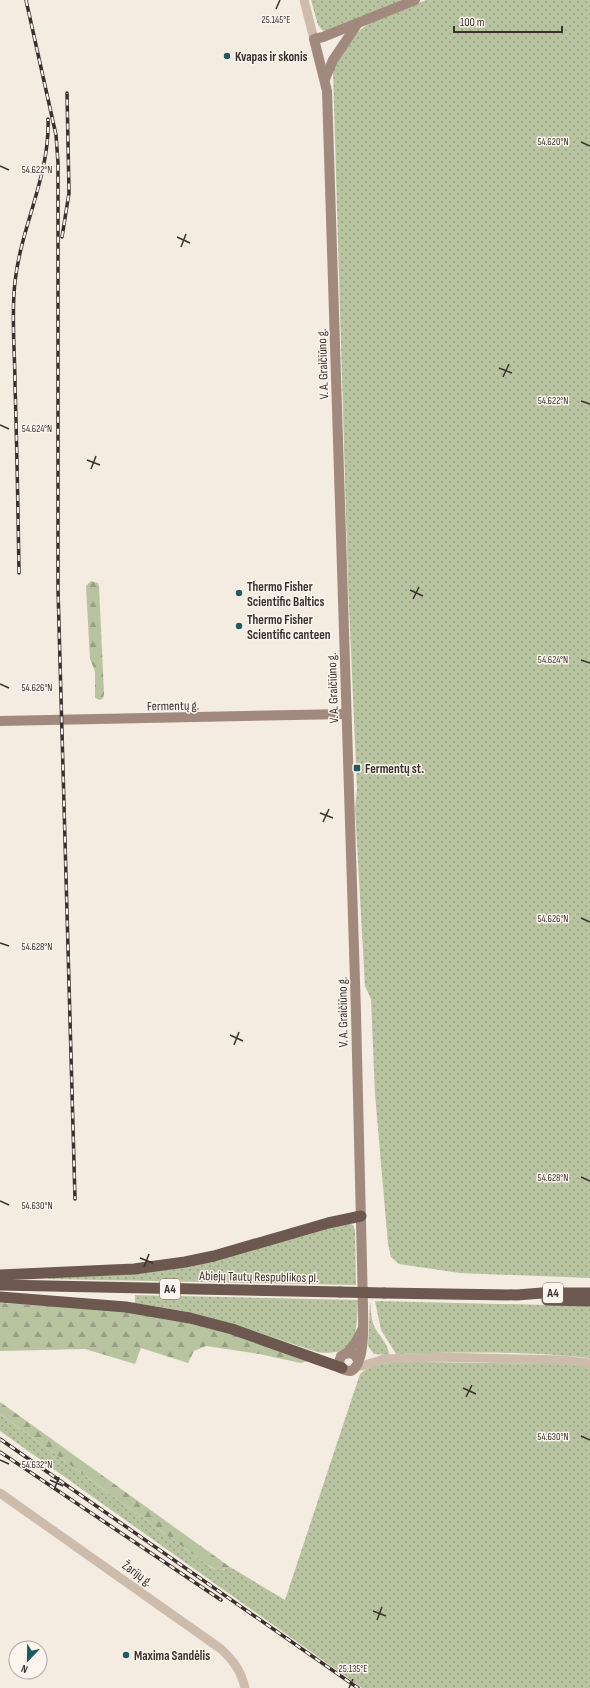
<svg xmlns="http://www.w3.org/2000/svg" width="590" height="1688" viewBox="0 0 590 1688" font-family="'Sofia Sans Condensed',sans-serif">
	<defs>
		<pattern id="grass-dots" width="8" height="8" patternUnits="userSpaceOnUse"><rect width="8" height="8" fill="#b8c4a0"/><path d="M2 2h.1M6 6h.1" fill="none" stroke="#97a083" stroke-width="1.8" stroke-linecap="round"/></pattern>
		<pattern id="forest-firs" width="22" height="20" patternUnits="userSpaceOnUse"><rect width="22" height="20" fill="#b8c4a0"/><path d="M5 1l3.5 6h-7zM16 11l3.5 6h-7z" fill="#97a083"/></pattern>
	</defs>
	<rect width="100%" height="100%" fill="#f4ebe1"/>
	<g fill="url(#grass-dots)">
		<path d="M 311,0 L 402,0 L 329,30 L 323,31 L 318,25 Z"/>
		<path d="M 426,0 L 590,0 L 590,1278 L 460,1273 L 399,1264 L 391,1257 L 388,1244 L 375,1094 L 371,999 L 365,986 L 355,808 L 357,789 L 348,582 L 333,71 C 339,54 353,34 368,24 C 382,15 410,7 426,0 Z"/>
		<path d="M 346,1222 L 353,1225 L 355,1230 L 356,1285 L 48,1279 L 48,1278 L 117,1275 Z"/>
		<path d="M 135,1295 L 358,1300 C 357,1332 357,1358 317,1352 L 230,1323 L 184,1311 L 135,1303 Z"/>
		<path d="M 370,1301 C 371,1309 371,1319 374,1326 C 379,1336 389,1344 389,1355 L 374,1354 L 368,1346 Z"/>
		<path d="M 375,1301 L 590,1306 L 590,1358 C 527,1351 460,1352 396,1354 L 381,1330 Z"/>
		<path d="M 414,1362 L 561,1364 L 590,1367 L 590,1688 L 362,1688 L 0,1431 L 0,1414 L 205,1563 L 212,1568 L 224,1570 L 230,1567 L 285,1600 L 360,1374 C 374,1361 396,1363 414,1362 Z"/>
	</g>
	<g fill="url(#forest-firs)">
		<path d="M 91,581 L 98,583 L 99,586 L 104,694 L 103,698 L 100,700 L 95,698 L 95,671 L 90,659 L 86,586 Z"/>
		<path d="M 0,1303 L 113,1310 L 150,1314 L 231,1332 L 308,1361 L 301,1363 L 259,1354 L 206,1346 L 194,1351 L 188,1363 L 141,1348 L 135,1364 L 85,1349 L 0,1351 Z"/>
		<path d="M 0,1402 L 230,1567 C 220,1573 214,1569 205,1563 L 0,1414 Z"/>
	</g>
	<g fill="none" stroke-linecap="round" stroke-linejoin="round">
		<g stroke="#cdbbac" stroke-width="9">
			<path d="M 304,0 L 314,39"/>
			<path d="M 357,1366 L 362,1366 L 384,1359 L 436,1357 L 562,1360 L 590,1363"/>
			<path d="M 0,1493 L 221,1649 C 234,1661 241,1671 245,1688"/>
		</g>
		<g stroke="#a18a7d" stroke-width="10">
			<path d="M 325,79 L 333,60 L 358,23"/>
			<path d="M 0,721 L 346,714"/>
			<path d="M 347,1353 L 355,1343 L 362,1330"/>
			<path d="M 358,1360 L 354,1354 L 347,1353 L 341,1356 L 339,1362 C 340,1368 344,1371 351,1371 C 366,1364 363,1321 363,1306 L 356,1013 L 327,91 L 314,39 L 323,37 L 415,0"/>
		</g>
		<g stroke="#6c584f" stroke-width="11">
			<path d="M 0,1275 L 134,1269 L 185,1262 L 214,1256 L 328,1223 L 361,1216"/>
			<path d="M 0,1285 L 340,1292"/>
			<path d="M 384,1293 L 517,1295 L 542,1293 L 590,1293"/>
			<path d="M 0,1297 L 126,1307 L 190,1318 L 232,1329 L 342,1368"/>
			<path d="M 547,1300 L 590,1301"/>
		</g>
		<defs>
			<g id="rail">
				<path d="M 26,0 L 56,135 L 58,163 L 58,589 L 75,1199"/>
				<path d="M 62,237 L 69,193 L 67,93"/>
				<path d="M 19,573 C 18,510 17,447 15,385 C 15,351 11,316 15,282 C 21,226 50,176 48,119"/>
				<path d="M 0,1439 L 358,1688"/>
				<path d="M 0,1452 L 221,1600"/>
			</g>
		</defs>
		<use href="#rail" stroke="#3b302b" stroke-width="3.5"/>
		<use href="#rail" stroke="#fbf5ee" stroke-width="2" stroke-dasharray="6" stroke-linecap="butt"/>
		<path stroke="#6c584f" stroke-width="11" d="M 340,1292 L 384,1293"/>
	</g>
	<path fill="none" stroke="#3b302b" stroke-width="1.5" d="M 276,9 L 280,0M 581,142 L 590,146M 0,166 L 9,170M 177,237 L 190,243M 181,247 L 186,234M 499,368 L 512,373M 503,377 L 509,364M 581,401 L 590,404M 0,425 L 9,429M 87,460 L 100,465M 91,469 L 96,456M 410,590 L 423,596M 413,599 L 419,587M 581,660 L 590,663M 0,684 L 9,688M 320,813 L 333,818M 323,822 L 329,809M 581,918 L 590,922M 0,943 L 9,946M 230,1035 L 243,1041M 234,1045 L 239,1032M 581,1177 L 590,1181M 0,1201 L 9,1205M 140,1258 L 153,1263M 144,1267 L 149,1254M 463,1388 L 476,1394M 466,1397 L 472,1385M 581,1436 L 590,1440M 0,1460 L 9,1464M 50,1480 L 63,1486M 54,1490 L 59,1477M 373,1611 L 386,1616M 377,1620 L 382,1607M 349,1688 L 353,1679"/>
	<g fill="#1f5a5e" stroke="#fbf5ee" stroke-width="1.5">
		<circle cx="227" cy="56" r="4"/>
		<circle cx="239" cy="593" r="4"/>
		<circle cx="239" cy="626" r="4"/>
		<rect x="353" y="764" width="8" height="8" rx="2"/>
		<circle cx="126" cy="1655" r="4"/>
	</g>
	<g text-anchor="middle" stroke-width="3" stroke-linejoin="round" paint-order="stroke">
		<g fill="#fbf5ee" stroke="#756b66" stroke-width="1">
			<rect x="160" y="1279" width="20" height="20" rx="3"/>
			<rect x="543" y="1283" width="20" height="20" rx="3"/>
		</g>
		<g font-size="12" font-weight="bold" fill="#3b302b">
			<text x="170" y="1293">A4</text>
			<text x="553" y="1297">A4</text>
		</g>
		<g font-size="13" font-weight="bold" fill="#3b302b" stroke="#fbf5ee" text-anchor="start">
			<text x="235" y="61">Kvapas ir skonis</text>
			<text x="247" y="591">Thermo Fisher<tspan x="247" dy="15">Scientific Baltics</tspan></text>
			<text x="247" y="624">Thermo Fisher<tspan x="247" dy="15">Scientific canteen</tspan></text>
			<text x="365" y="773">Fermentų st.</text>
			<text x="134" y="1660">Maxima Sandėlis</text>
		</g>
		<g font-size="13" fill="#3b302b" stroke="#fbf5ee">
			<text transform="translate(322 364) rotate(-92)" y="5">V. A. Graičiūno g.</text>
			<text transform="translate(332 688) rotate(-92)" y="5">V. A. Graičiūno g.</text>
			<text transform="translate(173 705) rotate(-1)" y="5">Fermentų g.</text>
			<text transform="translate(342 1012) rotate(-91)" y="5">V. A. Graičiūno g.</text>
			<text transform="translate(259 1276) rotate(1)" y="5">Abiejų Tautų Respublikos pl.</text>
			<text transform="translate(138 1573) rotate(36)" y="5">Žarijų g.</text>
		</g>
	</g>
	<g font-size="10" text-anchor="middle" fill="#3b302b" stroke="#fbf5ee" stroke-width="3" stroke-linejoin="round" paint-order="stroke">
		<text x="276" y="23">25.145°E</text>
		<text x="553" y="145">54.620°N</text>
		<text x="37" y="173">54.622°N</text>
		<text x="553" y="404">54.622°N</text>
		<text x="37" y="432">54.624°N</text>
		<text x="553" y="663">54.624°N</text>
		<text x="37" y="691">54.626°N</text>
		<text x="553" y="922">54.626°N</text>
		<text x="37" y="950">54.628°N</text>
		<text x="553" y="1181">54.628°N</text>
		<text x="37" y="1209">54.630°N</text>
		<text x="553" y="1440">54.630°N</text>
		<text x="37" y="1468">54.632°N</text>
		<text x="353" y="1672">25.135°E</text>
	</g>
	<g transform="translate(28 1660) rotate(202)"><circle r="19" fill="#fbf5ee" stroke="#aea6a0"/>
	<path d="M0-3L7 15L0 10L-7 15Z" fill="#1f5a5e"/>
	<text y="-6" font-size="11" font-weight="bold" text-anchor="middle" fill="#3b302b">N</text>
	</g>
	<path d="M454 26v6h108v-6" fill="none" stroke="#3b302b" stroke-width="2"/>
	<text x="460" y="26" font-size="12" fill="#3b302b" stroke="#fbf5ee" stroke-width="3" paint-order="stroke">100 m</text>
</svg>
